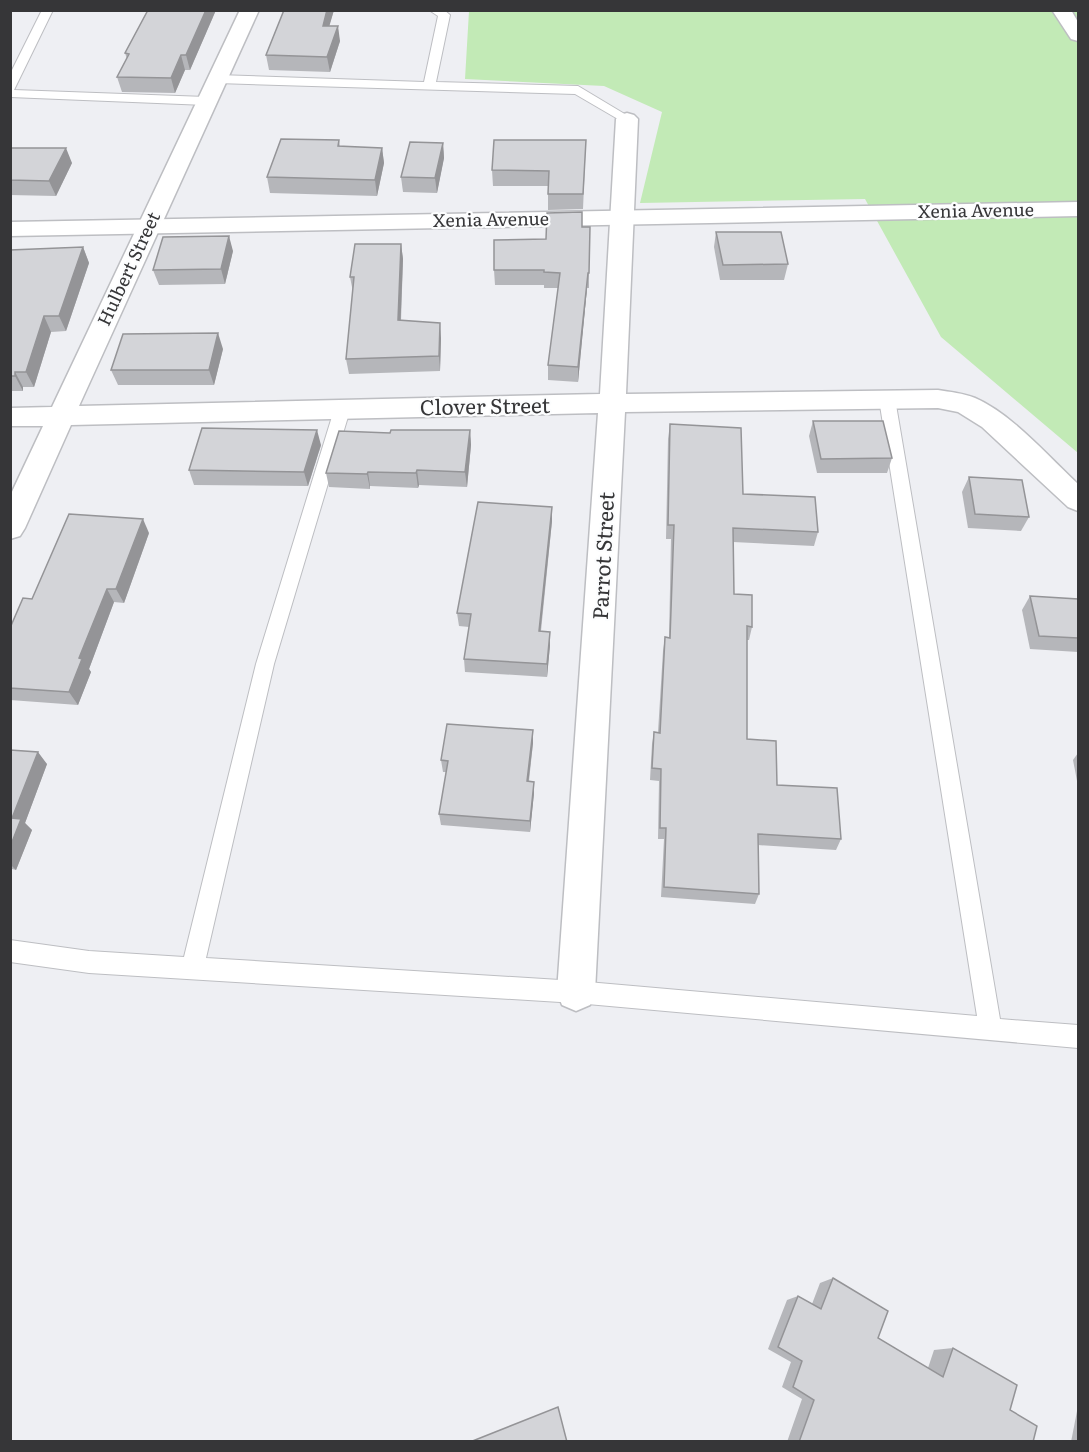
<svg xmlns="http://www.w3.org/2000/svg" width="1089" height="1452" viewBox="0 0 1089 1452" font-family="Literata,serif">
	<rect width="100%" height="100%" fill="#eeeff3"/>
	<path fill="#c2eab6" d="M 469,11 L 1078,11 L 1078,453 L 941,337 L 865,199 L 640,203 L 662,112 L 604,86 L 465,79 Z"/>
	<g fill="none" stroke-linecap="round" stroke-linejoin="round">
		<defs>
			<g id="lane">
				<path d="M 42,10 L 53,10 L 14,90 L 206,97 L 212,101 L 206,105 L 10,97 L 10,74 Z"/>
				<path d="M 429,10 L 444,10 L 450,15 L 436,82 L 578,86 L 633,119 L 631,122 L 623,122 L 575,94 L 217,83 L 211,79 L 217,75 L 424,82 L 438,16 Z"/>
				<path d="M 887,394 L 893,395 L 895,399 L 1000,1019 L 1078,1025 L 1078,1048 L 576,1003 L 89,973 L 10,962 L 10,940 L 89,951 L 184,957 L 256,664 L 334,410 L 336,406 L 348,406 L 350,410 L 274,664 L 206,958 L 576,981 L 977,1016 L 879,399 L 881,395 Z"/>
			</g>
			<path id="street" d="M 240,10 L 259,10 L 79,406 L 600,394 L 616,119 L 620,115 L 627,113 L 634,115 L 638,119 L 626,394 L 938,390 C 950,392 963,393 975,398 C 1012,414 1048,456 1078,484 L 1078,511 L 1068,507 L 982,427 L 958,412 L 938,408 L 625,412 L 595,992 L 590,1005 L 576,1011 L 562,1005 L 557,992 L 598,413 L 71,425 L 25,528 L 20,536 L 10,539 L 10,496 L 43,426 L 10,426 L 10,408 L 52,407 Z"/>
			<g id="secondary">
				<path d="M 1052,10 L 1071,10 L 1078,22 L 1078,41 L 1071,39 Z"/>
				<path d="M 1078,202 L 1078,216 L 10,236 L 10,222 Z"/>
			</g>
		</defs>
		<use href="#lane" stroke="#bdbec2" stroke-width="2"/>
		<use href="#street" stroke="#bdbec2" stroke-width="3"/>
		<use href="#secondary" stroke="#bdbec2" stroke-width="3"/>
		<use href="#lane" fill="#fff" fill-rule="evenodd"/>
		<use href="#street" fill="#fff" fill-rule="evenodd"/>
		<use href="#secondary" fill="#fff" fill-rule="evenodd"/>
	</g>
	<g fill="#b5b6ba">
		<path d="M 148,10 L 216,10 L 190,70 L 185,70 L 175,93 L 122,92 L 117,77 L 127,59 L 125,53 Z"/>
		<path d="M 284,10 L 334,10 L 329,26 L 340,41 L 330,72 L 269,70 L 266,55 Z"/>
		<path d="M 339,140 L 340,147 L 382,148 L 384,163 L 377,196 L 270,193 L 267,177 Z"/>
		<path d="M 586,140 L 583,209 L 548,210 L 548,186 L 493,186 L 492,170 Z"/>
		<path d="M 443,143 L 444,158 L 437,193 L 403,192 L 401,177 Z"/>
		<path d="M 10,148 L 72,163 L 56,196 L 10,195 Z"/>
		<path d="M 582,227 L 589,273 L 589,288 L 587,288 L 578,382 L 548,380 L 548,365 L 558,288 L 544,288 L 544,285 L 495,285 L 494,270 L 546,239 Z"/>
		<path d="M 716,232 L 788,264 L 784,280 L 720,280 L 714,247 Z"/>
		<path d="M 401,244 L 403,259 L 401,321 L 441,338 L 440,371 L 349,374 L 346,359 L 353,292 L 350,277 Z"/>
		<path d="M 83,247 L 89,263 L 66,331 L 51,332 L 34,387 L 23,387 L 23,391 L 10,391 L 10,250 Z"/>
		<path d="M 233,251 L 225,284 L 159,285 L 153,270 Z"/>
		<path d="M 223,349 L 214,385 L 118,385 L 111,370 Z"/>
		<path d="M 813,421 L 892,458 L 887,473 L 817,473 L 809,436 Z"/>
		<path d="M 670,424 L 743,494 L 818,532 L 814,546 L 733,542 L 734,594 L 752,627 L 749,640 L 747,640 L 747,739 L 777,785 L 841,839 L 836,850 L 758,845 L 759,894 L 755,904 L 661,897 L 664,839 L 658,839 L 659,781 L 650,780 L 652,744 L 654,732 L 658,732 L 663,651 L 665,637 L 669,638 L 671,539 L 666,539 L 668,439 Z"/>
		<path d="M 470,430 L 471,445 L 467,487 L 419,485 L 418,488 L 370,486 L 370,489 L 329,487 L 326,473 L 390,433 Z"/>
		<path d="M 321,445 L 308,486 L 194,485 L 189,470 Z"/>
		<path d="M 969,477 L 1029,517 L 1021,531 L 968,528 L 962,492 Z"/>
		<path d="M 552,507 L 552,521 L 541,631 L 550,645 L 547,677 L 465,672 L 464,659 L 469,627 L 459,626 L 457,613 Z"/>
		<path d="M 149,533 L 124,603 L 114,602 L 89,669 L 91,672 L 78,705 L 10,700 L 10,628 L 32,599 Z"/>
		<path d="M 1030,596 L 1078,599 L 1078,652 L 1030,649 L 1022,610 Z"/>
		<path d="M 533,730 L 533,743 L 529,781 L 534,793 L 530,832 L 441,825 L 439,814 L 446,772 L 443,772 L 441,760 Z"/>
		<path d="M 10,750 L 47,764 L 25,823 L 32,830 L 16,870 L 12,869 L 10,873 Z"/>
		<path d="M 1078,753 L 1078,786 L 1073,760 Z"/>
		<path d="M 833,1278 L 878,1338 L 928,1368 L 934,1350 L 953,1348 L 1010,1410 L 1033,1442 L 787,1442 L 802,1399 L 782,1387 L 791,1362 L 768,1349 L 787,1300 L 798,1296 L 812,1304 L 820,1283 Z"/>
		<path d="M 1078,1406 L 1078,1442 L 1071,1442 Z"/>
	</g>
	<g fill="#949497">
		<path d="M 206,10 L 216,10 L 190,70 L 186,55 Z"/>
		<path d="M 327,10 L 334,10 L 325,41 L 323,26 Z"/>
		<path d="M 338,26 L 340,41 L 330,72 L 327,57 Z"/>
		<path d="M 181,55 L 185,70 L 175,93 L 171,78 Z"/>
		<path d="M 443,143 L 444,158 L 437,193 L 435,178 Z"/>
		<path d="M 66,148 L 72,163 L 56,196 L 49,181 Z"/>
		<path d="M 382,148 L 384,163 L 377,196 L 375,180 Z"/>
		<path d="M 229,236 L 233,251 L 225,284 L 221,269 Z"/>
		<path d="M 401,244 L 403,259 L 400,335 L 398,320 Z"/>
		<path d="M 83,247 L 89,263 L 66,331 L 59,316 Z"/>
		<path d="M 588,273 L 587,288 L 578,382 L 578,367 Z"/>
		<path d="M 44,316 L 51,332 L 34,387 L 26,372 Z"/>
		<path d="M 440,323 L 441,338 L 440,371 L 439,356 Z"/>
		<path d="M 218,333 L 223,349 L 214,385 L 209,370 Z"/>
		<path d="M 15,372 L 23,387 L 23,391 L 15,376 Z"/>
		<path d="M 317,430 L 321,445 L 308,486 L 304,472 Z"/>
		<path d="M 470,430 L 471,445 L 467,487 L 465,472 Z"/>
		<path d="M 417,470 L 419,485 L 418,488 L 416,473 Z"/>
		<path d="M 368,472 L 370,486 L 370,489 L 367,474 Z"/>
		<path d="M 552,507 L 552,521 L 539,644 L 539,631 Z"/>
		<path d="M 143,519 L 149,533 L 124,603 L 116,589 Z"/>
		<path d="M 107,589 L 114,602 L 89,669 L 91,672 L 78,705 L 69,692 L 79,658 Z"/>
		<path d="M 550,632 L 550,645 L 547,677 L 547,664 Z"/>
		<path d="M 533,730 L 533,743 L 527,793 L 527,781 Z"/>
		<path d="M 38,752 L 47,764 L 25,823 L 32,830 L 16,870 L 10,864 L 12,818 Z"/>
		<path d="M 534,782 L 534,793 L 530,832 L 530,821 Z"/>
	</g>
	<g fill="#d3d4d8" stroke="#949497" stroke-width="1.5">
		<path d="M 148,10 L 206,10 L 186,55 L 181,55 L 171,78 L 117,77 L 129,54 L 125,53 Z"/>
		<path d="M 284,10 L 327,10 L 323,26 L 338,26 L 327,57 L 266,55 Z"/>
		<path d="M 281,139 L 339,140 L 338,146 L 382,148 L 375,180 L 267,177 Z"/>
		<path d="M 494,140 L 586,140 L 583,194 L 548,194 L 549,171 L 492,170 Z"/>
		<path d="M 410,142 L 443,143 L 435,178 L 401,177 Z"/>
		<path d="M 10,148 L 66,148 L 49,181 L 10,180 Z"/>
		<path d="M 582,212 L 582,227 L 590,227 L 589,273 L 588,273 L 578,367 L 548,365 L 560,273 L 544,272 L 544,270 L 494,270 L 494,240 L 546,239 L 547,213 Z"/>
		<path d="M 716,232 L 781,232 L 788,264 L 723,265 Z"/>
		<path d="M 229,236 L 221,269 L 153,270 L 163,237 Z"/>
		<path d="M 355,244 L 401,244 L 398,320 L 440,323 L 439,356 L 346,359 L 354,277 L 350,277 Z"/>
		<path d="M 83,247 L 59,316 L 44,316 L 26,372 L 15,372 L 15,376 L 10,376 L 10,250 Z"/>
		<path d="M 218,333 L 209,370 L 111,370 L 123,334 Z"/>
		<path d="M 813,421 L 883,421 L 892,458 L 821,459 Z"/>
		<path d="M 670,424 L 741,428 L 743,494 L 815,497 L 818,532 L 733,528 L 734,594 L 752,595 L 752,627 L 747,626 L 747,739 L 776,741 L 777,785 L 837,788 L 841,839 L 758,834 L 759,894 L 664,887 L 666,828 L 660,828 L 661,769 L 652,768 L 654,732 L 660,733 L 665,637 L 670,638 L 674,525 L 668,525 Z"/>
		<path d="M 202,428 L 317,430 L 304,472 L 189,470 Z"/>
		<path d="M 391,430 L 470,430 L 465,472 L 417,470 L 416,473 L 368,472 L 367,474 L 326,473 L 339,431 L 390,433 Z"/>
		<path d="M 969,477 L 1022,480 L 1029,517 L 975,514 Z"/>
		<path d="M 478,502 L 552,507 L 539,631 L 550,632 L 547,664 L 464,659 L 471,614 L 457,613 Z"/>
		<path d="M 69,514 L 143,519 L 116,589 L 107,589 L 79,658 L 82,659 L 69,692 L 10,688 L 10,628 L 23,598 L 32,599 Z"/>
		<path d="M 1030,596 L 1078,599 L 1078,638 L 1039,636 Z"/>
		<path d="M 447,724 L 533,730 L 527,781 L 534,782 L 530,821 L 439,814 L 448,761 L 441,760 Z"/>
		<path d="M 10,750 L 38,752 L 12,818 L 21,819 L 10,847 Z"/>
		<path d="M 833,1278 L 888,1311 L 878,1338 L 943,1377 L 953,1348 L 1017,1385 L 1010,1410 L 1037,1426 L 1033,1442 L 799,1442 L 814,1400 L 793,1387 L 802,1361 L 778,1347 L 798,1296 L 821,1309 Z"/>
		<path d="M 558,1407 L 567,1442 L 470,1442 Z"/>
	</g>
	<g text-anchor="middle" stroke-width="4.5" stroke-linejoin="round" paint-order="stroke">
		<g font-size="18" fill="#363638" stroke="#fcfdfe">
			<text transform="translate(976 211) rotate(-1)" y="6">Xenia Avenue</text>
			<text transform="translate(491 220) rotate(-1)" y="6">Xenia Avenue</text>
			<text transform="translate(129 269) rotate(-65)" y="6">Hulbert Street</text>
		</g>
		<g font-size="21" fill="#363638" stroke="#fcfdfe">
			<text transform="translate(485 407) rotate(-1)" y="7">Clover Street</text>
			<text transform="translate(604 556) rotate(-87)" y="7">Parrot Street</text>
		</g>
	</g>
	<rect width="1089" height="1452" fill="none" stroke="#363638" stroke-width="24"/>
</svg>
